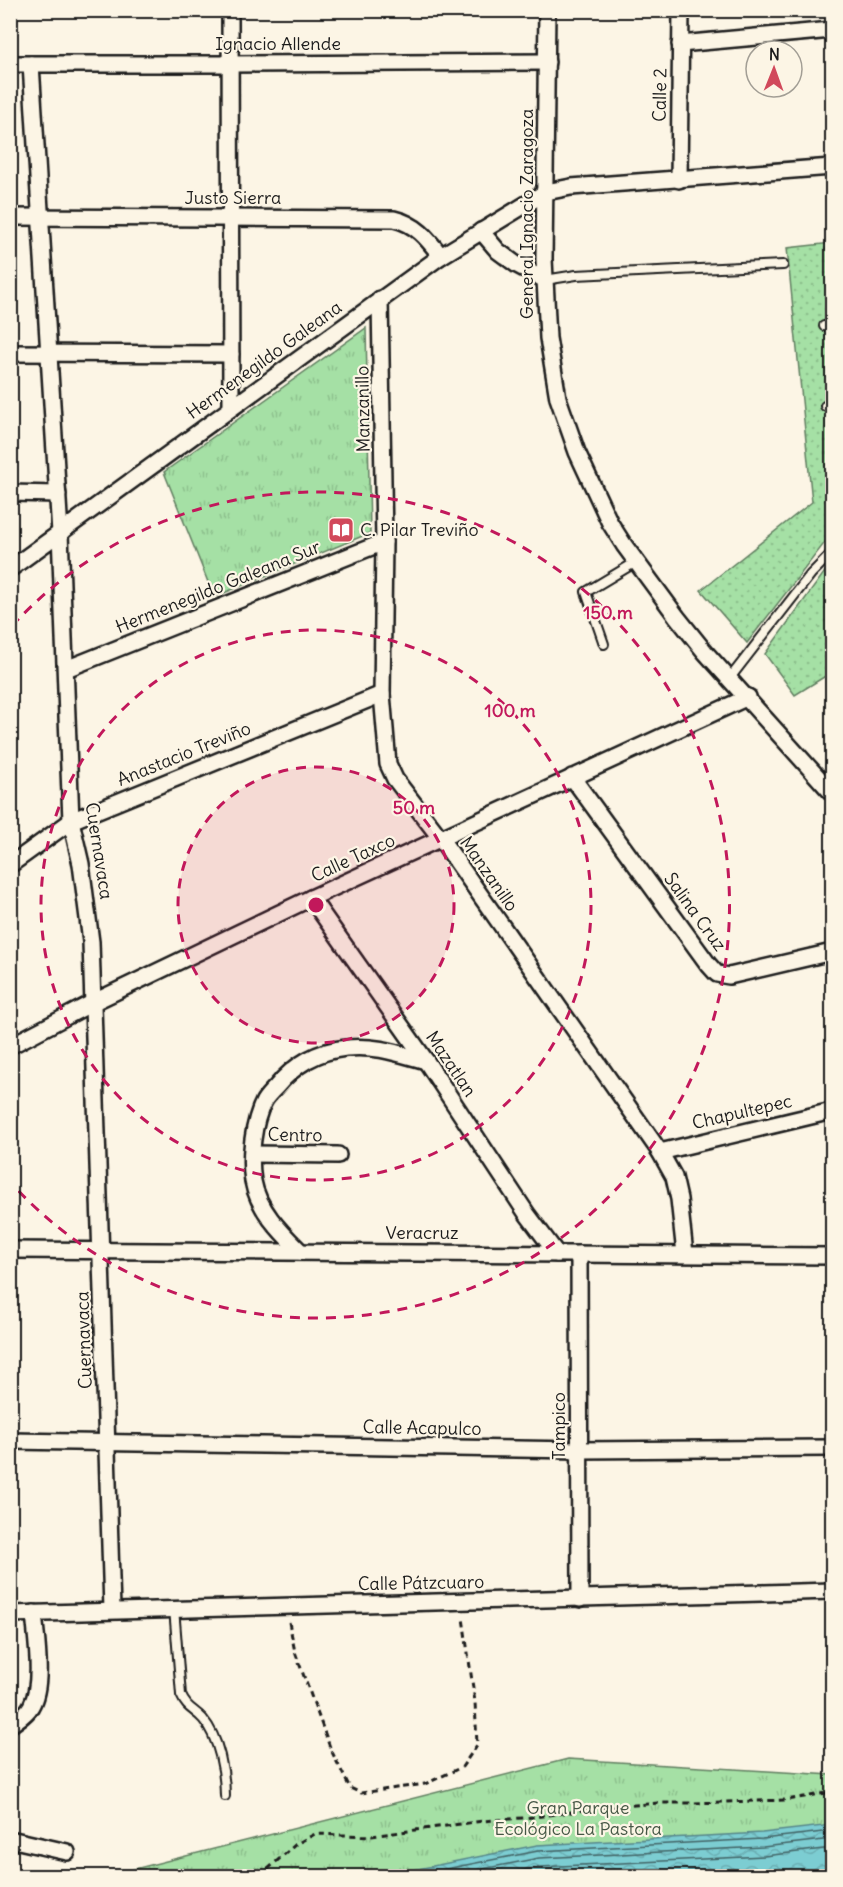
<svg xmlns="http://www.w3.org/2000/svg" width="843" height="1887" viewBox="0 0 843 1887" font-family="Delius,sans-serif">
	<defs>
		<pattern id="grass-dots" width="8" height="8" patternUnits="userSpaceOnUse" patternTransform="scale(1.5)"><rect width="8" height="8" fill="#a5e0a5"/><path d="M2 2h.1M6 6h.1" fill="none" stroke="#8dc08d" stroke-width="1.8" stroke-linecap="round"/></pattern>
		<pattern id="park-tufts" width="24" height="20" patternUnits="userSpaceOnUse" patternTransform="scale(1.5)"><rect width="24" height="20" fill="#a5e0a5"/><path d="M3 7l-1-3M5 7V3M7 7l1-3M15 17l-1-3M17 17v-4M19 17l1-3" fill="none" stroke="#8dc08d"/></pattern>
		<pattern id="water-waves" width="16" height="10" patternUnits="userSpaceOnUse" patternTransform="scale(1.5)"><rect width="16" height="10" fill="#7ccdd2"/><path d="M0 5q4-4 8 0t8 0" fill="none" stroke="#6bafb4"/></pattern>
	</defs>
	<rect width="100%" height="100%" fill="#fcf5e5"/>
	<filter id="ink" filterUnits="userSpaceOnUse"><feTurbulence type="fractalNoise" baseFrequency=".0167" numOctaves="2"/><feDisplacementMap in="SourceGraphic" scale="12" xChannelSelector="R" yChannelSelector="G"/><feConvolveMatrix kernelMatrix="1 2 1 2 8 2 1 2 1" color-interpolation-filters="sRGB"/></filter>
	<g filter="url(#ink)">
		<g fill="url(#grass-dots)" stroke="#607e60" stroke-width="1.5">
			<path d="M 832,243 L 832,538 L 826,541 L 747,643 L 701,590 L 812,502 L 787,248 Z"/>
			<path d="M 832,562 L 832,672 L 795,695 L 765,654 Z"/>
		</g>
		<g fill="url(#park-tufts)" stroke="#607e60" stroke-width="1.5">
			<path d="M 366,328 L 370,533 L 214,597 L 164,472 Z"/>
			<path d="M 568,1759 L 832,1775 L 832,1876 L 107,1876 Z"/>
		</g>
		<path fill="url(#water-waves)" stroke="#568689" stroke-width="1.5" d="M 832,1825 L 832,1876 L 391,1876 L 408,1871 L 537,1845 L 762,1833 Z"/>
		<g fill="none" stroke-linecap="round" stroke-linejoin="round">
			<g stroke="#426365" stroke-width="1.5">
				<path d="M 410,1876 L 538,1851 L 762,1839 L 832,1831"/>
				<path d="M 447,1876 L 539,1858 L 763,1847 L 832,1839"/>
				<path d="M 491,1876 L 540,1867 L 764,1856 L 832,1848"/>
			</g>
			<defs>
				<g id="service">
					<path d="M 545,280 L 576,275 L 783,265"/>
					<path d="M 824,326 L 832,325"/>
					<path d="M 825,406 L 832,405"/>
					<path d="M 604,644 L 586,592 L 636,562"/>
					<path d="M 730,678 L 811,574 L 832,553"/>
					<path d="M 174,1608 L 181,1695 C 187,1709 194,1709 203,1719 C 219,1738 225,1772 225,1796"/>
				</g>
				<g id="minor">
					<path d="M 230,10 L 231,408"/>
					<path d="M 547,10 L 544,259 L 548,338 L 558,398 L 577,452 L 610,523 L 624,545 L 677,617 L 705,652 L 832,793"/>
					<path d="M 680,44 L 832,30"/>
					<path d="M 10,64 L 230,64 L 547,62"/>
					<path d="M 31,64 L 60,533 L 71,821 L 81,864 L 91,942 L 112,1609"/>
					<path d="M 679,180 L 681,10"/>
					<path d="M 10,217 L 394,219 C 416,224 427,238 441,256"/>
					<path d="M 481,231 L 498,251 L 517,265 L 545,280"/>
					<path d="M 380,299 L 384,542 L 382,694 L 388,764 L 395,779 L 441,839 L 660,1152 L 674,1177 L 679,1199 L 685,1254"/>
					<path d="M 10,353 L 231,354"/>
					<path d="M 10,493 L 58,494"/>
					<path d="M 10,569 L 441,256 L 546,192 L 571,187 L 832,167"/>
					<path d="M 66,669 L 384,542"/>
					<path d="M 572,777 L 708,964 L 717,974 L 729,976 L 832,952"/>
					<path d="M 10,865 L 71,821 L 382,694"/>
					<path d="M 311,898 L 426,1061 L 527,1214 L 557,1254"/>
					<path d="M 10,1046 L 94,1002 L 311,898 L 748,697"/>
					<path d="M 660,1152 L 832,1111"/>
					<path d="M 252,1154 L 338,1155"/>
					<path d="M 10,1250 L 832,1256"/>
					<path d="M 301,1252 C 282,1233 258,1210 253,1181 C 249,1158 253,1122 264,1101 C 267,1096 272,1091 276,1087 C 294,1065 317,1051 346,1048 C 376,1045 397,1053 426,1061"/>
					<path d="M 579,1254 L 580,1599"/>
					<path d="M 10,1441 L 579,1450 L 832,1448"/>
					<path d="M 10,1614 L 832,1591"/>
					<path d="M 10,1725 C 17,1720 27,1714 31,1706 C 44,1684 36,1638 34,1613"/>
					<path d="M 10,1839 L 67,1852"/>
				</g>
			</defs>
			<use href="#service" stroke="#1c1c1c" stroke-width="12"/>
			<use href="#minor" stroke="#1c1c1c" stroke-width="20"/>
			<g stroke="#1c1c1c" stroke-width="3" stroke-dasharray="6 4.5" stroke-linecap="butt">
				<path d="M 289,1622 L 295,1652 L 331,1750 L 350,1788 L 361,1793 L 425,1784 L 462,1767 L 477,1745 L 475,1702 L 463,1618"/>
				<path d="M 260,1876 L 296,1844 L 315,1834 L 371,1836 L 483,1821 L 535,1817 L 592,1809 L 658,1803 L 692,1803 L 787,1800 L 832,1792"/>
			</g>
			<use href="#service" stroke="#fcf5e5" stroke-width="8"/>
			<use href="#minor" stroke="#fcf5e5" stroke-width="15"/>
		</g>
	</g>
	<circle cx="316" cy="905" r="138" fill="#c2185b" fill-opacity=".12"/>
	<g fill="none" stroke="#c2185b" stroke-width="3" stroke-dasharray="10 8">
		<circle cx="316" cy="905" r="138"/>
		<circle cx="316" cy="905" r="275"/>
		<path d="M12 626A413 413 0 1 1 12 1184"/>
	</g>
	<defs>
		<symbol id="library-square" viewBox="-11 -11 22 22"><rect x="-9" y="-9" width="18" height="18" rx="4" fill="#d1495b" stroke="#fcf5e5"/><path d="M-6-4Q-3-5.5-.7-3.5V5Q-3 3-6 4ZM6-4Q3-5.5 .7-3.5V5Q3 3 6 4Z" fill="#fff"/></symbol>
	</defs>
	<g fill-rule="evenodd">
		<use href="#library-square" x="326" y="515" width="30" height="30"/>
	</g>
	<g text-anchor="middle" stroke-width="4.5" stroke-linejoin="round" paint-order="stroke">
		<g font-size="18" fill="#1c1c1c" stroke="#fcf5e5">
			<text x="278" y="50">Ignacio Allende</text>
			<text transform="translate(660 95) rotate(-89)" y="6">Calle 2</text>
			<text x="233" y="204">Justo Sierra</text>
			<text transform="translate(527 214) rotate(-90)" y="6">General Ignacio Zaragoza</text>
			<text transform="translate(264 360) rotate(-36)" y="6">Hermenegildo Galeana</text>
			<text transform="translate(363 409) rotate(-91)" y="6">Manzanillo</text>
			<text transform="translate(218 587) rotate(-22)" y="6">Hermenegildo Galeana Sur</text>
			<text transform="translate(184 754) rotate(-22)" y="6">Anastacio Treviño</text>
			<text transform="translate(99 851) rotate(81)" y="6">Cuernavaca</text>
			<text transform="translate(353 858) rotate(-25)" y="6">Calle Taxco</text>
			<text transform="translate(489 874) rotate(55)" y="6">Manzanillo</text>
			<text transform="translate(695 912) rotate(54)" y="6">Salina Cruz</text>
			<text transform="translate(451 1064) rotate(56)" y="6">Mazatlan</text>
			<text transform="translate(742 1112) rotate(-13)" y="6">Chapultepec</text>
			<text transform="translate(295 1135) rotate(1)" y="6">Centro</text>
			<text x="422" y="1239">Veracruz</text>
			<text transform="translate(84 1340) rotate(-92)" y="6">Cuernavaca</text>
			<text transform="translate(559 1426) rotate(-90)" y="6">Tampico</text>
			<text transform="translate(422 1428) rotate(1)" y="6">Calle Acapulco</text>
			<text transform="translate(421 1583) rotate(-1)" y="6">Calle Pátzcuaro</text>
		</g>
		<g font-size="18" fill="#1c1c1c" stroke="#fcf5e5" text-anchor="start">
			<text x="360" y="536">C. Pilar Treviño</text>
		</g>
		<g font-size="18" fill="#455745" stroke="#fcf5e5">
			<text x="578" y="1814">Gran Parque<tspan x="578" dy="21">Ecológico La Pastora</tspan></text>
		</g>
	</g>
	<circle cx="316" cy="905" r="9" fill="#c2185b" stroke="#fcf5e5" stroke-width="3"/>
	<g font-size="18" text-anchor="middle" font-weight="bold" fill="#c2185b" stroke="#fcf5e5" stroke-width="4.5" stroke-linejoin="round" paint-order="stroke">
		<text x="608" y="619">150 m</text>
		<text x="510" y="717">100 m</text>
		<text x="414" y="814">50 m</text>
	</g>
	<rect width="843" height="1887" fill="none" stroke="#fcf5e5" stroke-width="36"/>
	<rect x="18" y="18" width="807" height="1851" fill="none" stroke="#1c1c1c" stroke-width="2" filter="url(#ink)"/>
	<g transform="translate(774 69) rotate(1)"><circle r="28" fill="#fcf5e5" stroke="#a29e95" stroke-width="1.5"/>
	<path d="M0-4.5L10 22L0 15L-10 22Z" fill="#d1495b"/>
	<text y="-9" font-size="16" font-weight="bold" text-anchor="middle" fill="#1c1c1c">N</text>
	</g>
</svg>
